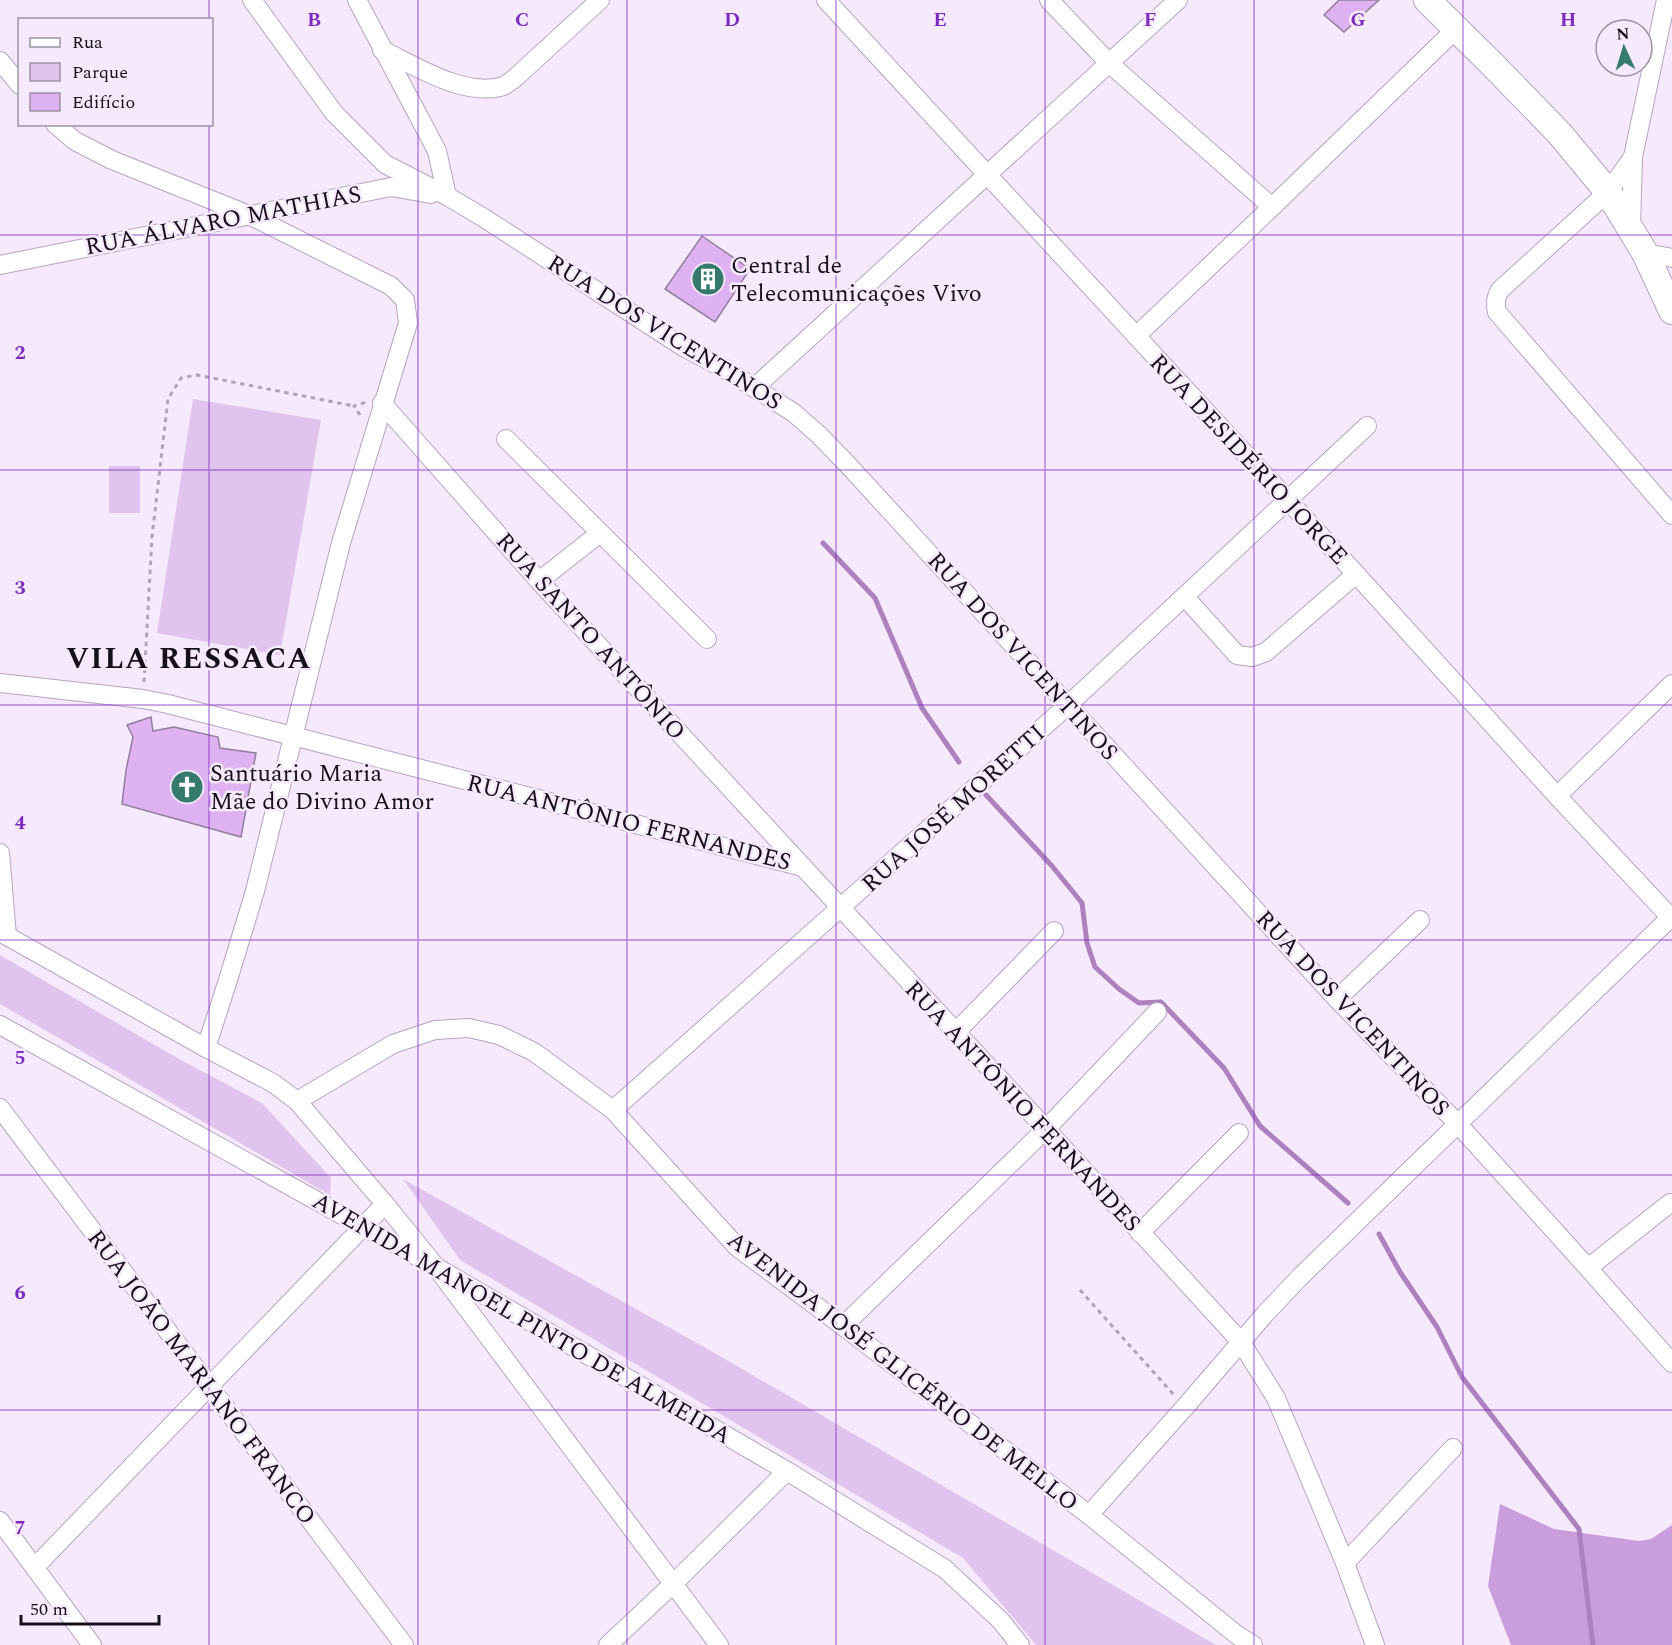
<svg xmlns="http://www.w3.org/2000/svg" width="1672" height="1645" viewBox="0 0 1672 1645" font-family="Spectral,serif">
	<rect width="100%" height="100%" fill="#f6e9fc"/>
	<g fill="#e0c4ed">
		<path d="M 193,399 L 321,420 L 280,655 L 157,633 Z"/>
		<rect x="109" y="466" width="31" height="47"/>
		<path d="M 0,955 L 179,1059 L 262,1103 L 331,1178 L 330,1195 L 0,1004 Z"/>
		<path d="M 403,1179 L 713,1352 L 1216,1645 L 1036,1645 L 963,1558 L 460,1260 Z"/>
	</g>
	<path fill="#ca9edd" d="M 1500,1504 L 1554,1529 L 1639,1541 L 1651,1539 L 1672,1525 L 1672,1645 L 1511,1645 L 1488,1586 Z"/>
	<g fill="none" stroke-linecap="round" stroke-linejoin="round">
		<g stroke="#ac81be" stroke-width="5">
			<path d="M 823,543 L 875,598 L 922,708 L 959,762"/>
			<path d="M 986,795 L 1052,866 L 1082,903 L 1087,943 L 1095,967 L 1119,989 L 1139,1003 L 1161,1002 L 1224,1068 L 1260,1126 L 1348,1203"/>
			<path d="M 1379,1234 L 1400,1272 L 1437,1327 L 1462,1377 L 1579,1529 L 1593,1645"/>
		</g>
	</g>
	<g fill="#deb1f1" stroke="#927f9b" stroke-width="1.5">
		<path d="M 1339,0 L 1379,0 L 1344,32 L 1324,15 Z"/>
		<path d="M 702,236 L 750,269 L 715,322 L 665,289 Z"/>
		<path d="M 151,717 L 153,731 L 174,727 L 218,737 L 220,748 L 256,753 L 241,837 L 122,804 L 126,770 L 133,737 L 127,725 Z"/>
	</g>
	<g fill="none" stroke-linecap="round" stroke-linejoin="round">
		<defs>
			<g id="street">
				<path d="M 252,0 L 334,113 L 385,164 L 447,196 L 484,218 L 685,348 L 723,368 L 794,413 L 819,435 L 849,466 L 1337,999 L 1457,1123 L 1588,1268 L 1672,1363"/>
				<path d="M 357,0 L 437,151 L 447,196"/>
				<path d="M 826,0 L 1356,574 L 1557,796 L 1672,919"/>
				<path d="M 1049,0 L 1110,64 L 1272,207"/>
				<path d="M 382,50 C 416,66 462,96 500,87 C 506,86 511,81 516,77 L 600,0"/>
				<path d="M 0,61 L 20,85"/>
				<path d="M 55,124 L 75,141 L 112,160 L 249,215 L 391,286 L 405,300 L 408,323 L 341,543 L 255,891 L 228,980 L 206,1048"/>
				<path d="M 1633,157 L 1608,192 L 1500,290 C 1495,298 1495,304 1497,312 L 1672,515"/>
				<path d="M 1631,228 L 1633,157 L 1666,0"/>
				<path d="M 1645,253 L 1672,258"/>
				<path d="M 0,265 L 391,187 L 431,194"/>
				<path d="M 1136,336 L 1272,207 L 1456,29"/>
				<path d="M 754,388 L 1178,0"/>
				<path d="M 382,403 L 539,581 L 803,867"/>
				<path d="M 506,439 L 707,639"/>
				<path d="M 539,581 L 600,533"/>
				<path d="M 1185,597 L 1237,655 L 1252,657 L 1266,652 L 1356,574"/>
				<path d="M 0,683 L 143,699 L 168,704 L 803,867 L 1046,1129 L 1241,1342 L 1276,1398 L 1345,1563 L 1375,1645"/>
				<path d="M 1557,796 L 1672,684"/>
				<path d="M 0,853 L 7,936"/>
				<path d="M 0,932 L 206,1048 L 273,1083 L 297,1101 L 385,1204 L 436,1267 L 719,1645"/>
				<path d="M 1337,999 L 1420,920"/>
				<path d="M 0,1025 L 436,1267 L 787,1471 L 945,1569 L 1001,1621 L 1020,1645"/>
				<path d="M 955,1033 L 1054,931"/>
				<path d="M 297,1101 L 393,1044 L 435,1030 L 469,1028 L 499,1035 L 534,1052 L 613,1110 L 737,1247 L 843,1326 L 1089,1515 L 1237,1635 L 1253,1645"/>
				<path d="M 0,1108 L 404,1645"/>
				<path d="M 613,1110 L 1068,705 L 1367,426"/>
				<path d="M 1140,1233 L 1239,1133"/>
				<path d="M 1588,1268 L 1670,1203"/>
				<path d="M 843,1326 L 1046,1129 L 1157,1012"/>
				<path d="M 1089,1515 L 1185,1407 L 1265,1314 L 1300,1277 L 1672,916"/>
				<path d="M 0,1521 L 92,1645"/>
				<path d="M 1345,1563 L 1453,1448"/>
				<path d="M 35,1567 L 385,1204"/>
				<path d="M 608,1645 L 673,1584 L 787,1471"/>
			</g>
			<path id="secondary" d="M 1427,0 L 1491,63 L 1560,134 L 1608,192 L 1645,253 L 1672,311"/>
		</defs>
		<use href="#street" stroke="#b8a3c1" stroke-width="20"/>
		<use href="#secondary" stroke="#b8a3c1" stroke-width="28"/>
		<g stroke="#afa4b4" stroke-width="3" stroke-dasharray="4.5 4.5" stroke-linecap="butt">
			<path d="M 360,415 L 354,406 L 366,402"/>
			<path d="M 144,682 L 152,537 L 168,399 L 181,378 L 197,375 L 354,406"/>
			<path d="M 1080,1290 L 1174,1395"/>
		</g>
		<use href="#street" stroke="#fff" stroke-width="18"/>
		<use href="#secondary" stroke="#fff" stroke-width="26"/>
	</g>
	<path fill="none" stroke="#7b2cbf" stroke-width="1.5" stroke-opacity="0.55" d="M 209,0 L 209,20M 418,0 L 418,1645M 627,0 L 627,1645M 836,0 L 836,1645M 1045,0 L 1045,1645M 1254,0 L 1254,1645M 1463,0 L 1463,1645M 209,124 L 209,1645M 0,235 L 1672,235M 0,470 L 1672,470M 0,705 L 1672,705M 0,940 L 1672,940M 0,1175 L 1672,1175M 0,1410 L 1672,1410"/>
	<defs>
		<symbol id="building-disc" viewBox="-11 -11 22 22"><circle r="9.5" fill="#367a6d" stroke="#f6e9fc"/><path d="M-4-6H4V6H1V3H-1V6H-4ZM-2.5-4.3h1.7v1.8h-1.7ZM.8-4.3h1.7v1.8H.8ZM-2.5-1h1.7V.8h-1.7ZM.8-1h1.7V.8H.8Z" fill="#fff"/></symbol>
		<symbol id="church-disc" viewBox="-11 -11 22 22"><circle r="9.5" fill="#367a6d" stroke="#f6e9fc"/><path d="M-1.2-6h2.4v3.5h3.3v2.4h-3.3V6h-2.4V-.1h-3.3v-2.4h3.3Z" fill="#fff"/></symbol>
	</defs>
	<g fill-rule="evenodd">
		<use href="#building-disc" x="689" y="260" width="38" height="38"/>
		<use href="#church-disc" x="168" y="768" width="38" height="38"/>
	</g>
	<g text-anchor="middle" stroke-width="5" stroke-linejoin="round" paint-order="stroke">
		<g font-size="24" fill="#17101a" stroke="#f6e9fc">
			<text transform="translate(223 220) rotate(-11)" y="8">RUA ÁLVARO MATHIAS</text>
			<text transform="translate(665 332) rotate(32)" y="8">RUA DOS VICENTINOS</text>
			<text transform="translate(1249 459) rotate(47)" y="8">RUA DESIDÉRIO JORGE</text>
			<text transform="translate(591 636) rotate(48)" y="8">RUA SANTO ANTÔNIO</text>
			<text transform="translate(1023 656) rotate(48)" y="8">RUA DOS VICENTINOS</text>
			<text transform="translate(953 808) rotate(-42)" y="8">RUA JOSÉ MORETTI</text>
			<text transform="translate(629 822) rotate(14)" y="8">RUA ANTÔNIO FERNANDES</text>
			<text transform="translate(1353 1013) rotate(47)" y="8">RUA DOS VICENTINOS</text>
			<text transform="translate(1023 1106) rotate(47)" y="8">RUA ANTÔNIO FERNANDES</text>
			<text transform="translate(522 1318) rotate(30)" y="8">AVENIDA MANOEL PINTO DE ALMEIDA</text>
			<text transform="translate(903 1371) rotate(38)" y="8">AVENIDA JOSÉ GLICÉRIO DE MELLO</text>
			<text transform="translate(202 1377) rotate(53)" y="8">RUA JOÃO MARIANO FRANCO</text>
		</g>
		<g font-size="24" fill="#17101a" stroke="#f6e9fc" text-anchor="start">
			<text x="731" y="273">Central de<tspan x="731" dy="28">Telecomunicações Vivo</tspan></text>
			<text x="210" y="781">Santuário Maria<tspan x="210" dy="28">Mãe do Divino Amor</tspan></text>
		</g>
		<g font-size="30" font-weight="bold" letter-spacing="1.5" fill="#17101a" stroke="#f6e9fc">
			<text x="189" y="668">VILA RESSACA</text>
		</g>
	</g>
	<g font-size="20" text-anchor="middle" font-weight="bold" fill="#7b2cbf" stroke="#f6e9fc" stroke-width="5" stroke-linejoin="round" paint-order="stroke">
		<text x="314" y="26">B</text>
		<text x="522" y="26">C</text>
		<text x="732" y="26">D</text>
		<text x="940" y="26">E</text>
		<text x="1150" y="26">F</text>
		<text x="1358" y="26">G</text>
		<text x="1568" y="26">H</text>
		<text x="20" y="359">2</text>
		<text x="20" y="594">3</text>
		<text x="20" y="829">4</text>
		<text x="20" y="1064">5</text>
		<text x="20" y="1299">6</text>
		<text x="20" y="1534">7</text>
	</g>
	<rect x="18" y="18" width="195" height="108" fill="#f6e9fc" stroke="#9d92a2" stroke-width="1.5"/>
	<rect x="30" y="38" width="30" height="9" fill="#ffffff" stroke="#9d92a2" stroke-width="1.5"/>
	<text x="72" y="48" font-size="18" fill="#17101a">Rua</text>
	<rect x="30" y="63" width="30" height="18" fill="#e0c4ed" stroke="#9d92a2" stroke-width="1.5"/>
	<text x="72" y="78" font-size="18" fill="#17101a">Parque</text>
	<rect x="30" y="93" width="30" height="18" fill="#deb1f1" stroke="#9d92a2" stroke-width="1.5"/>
	<text x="72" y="108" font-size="18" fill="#17101a">Edifício</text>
	<g transform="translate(1624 48) rotate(356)"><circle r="28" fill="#f6e9fc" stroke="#9d92a2" stroke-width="1.5"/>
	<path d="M0-4.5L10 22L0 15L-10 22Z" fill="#367a6d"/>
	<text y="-9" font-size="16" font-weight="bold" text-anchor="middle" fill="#17101a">N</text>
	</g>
	<path d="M21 1615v9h138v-9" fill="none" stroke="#17101a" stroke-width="3"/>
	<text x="30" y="1615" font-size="18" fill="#17101a" stroke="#f6e9fc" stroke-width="4.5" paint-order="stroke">50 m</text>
</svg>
